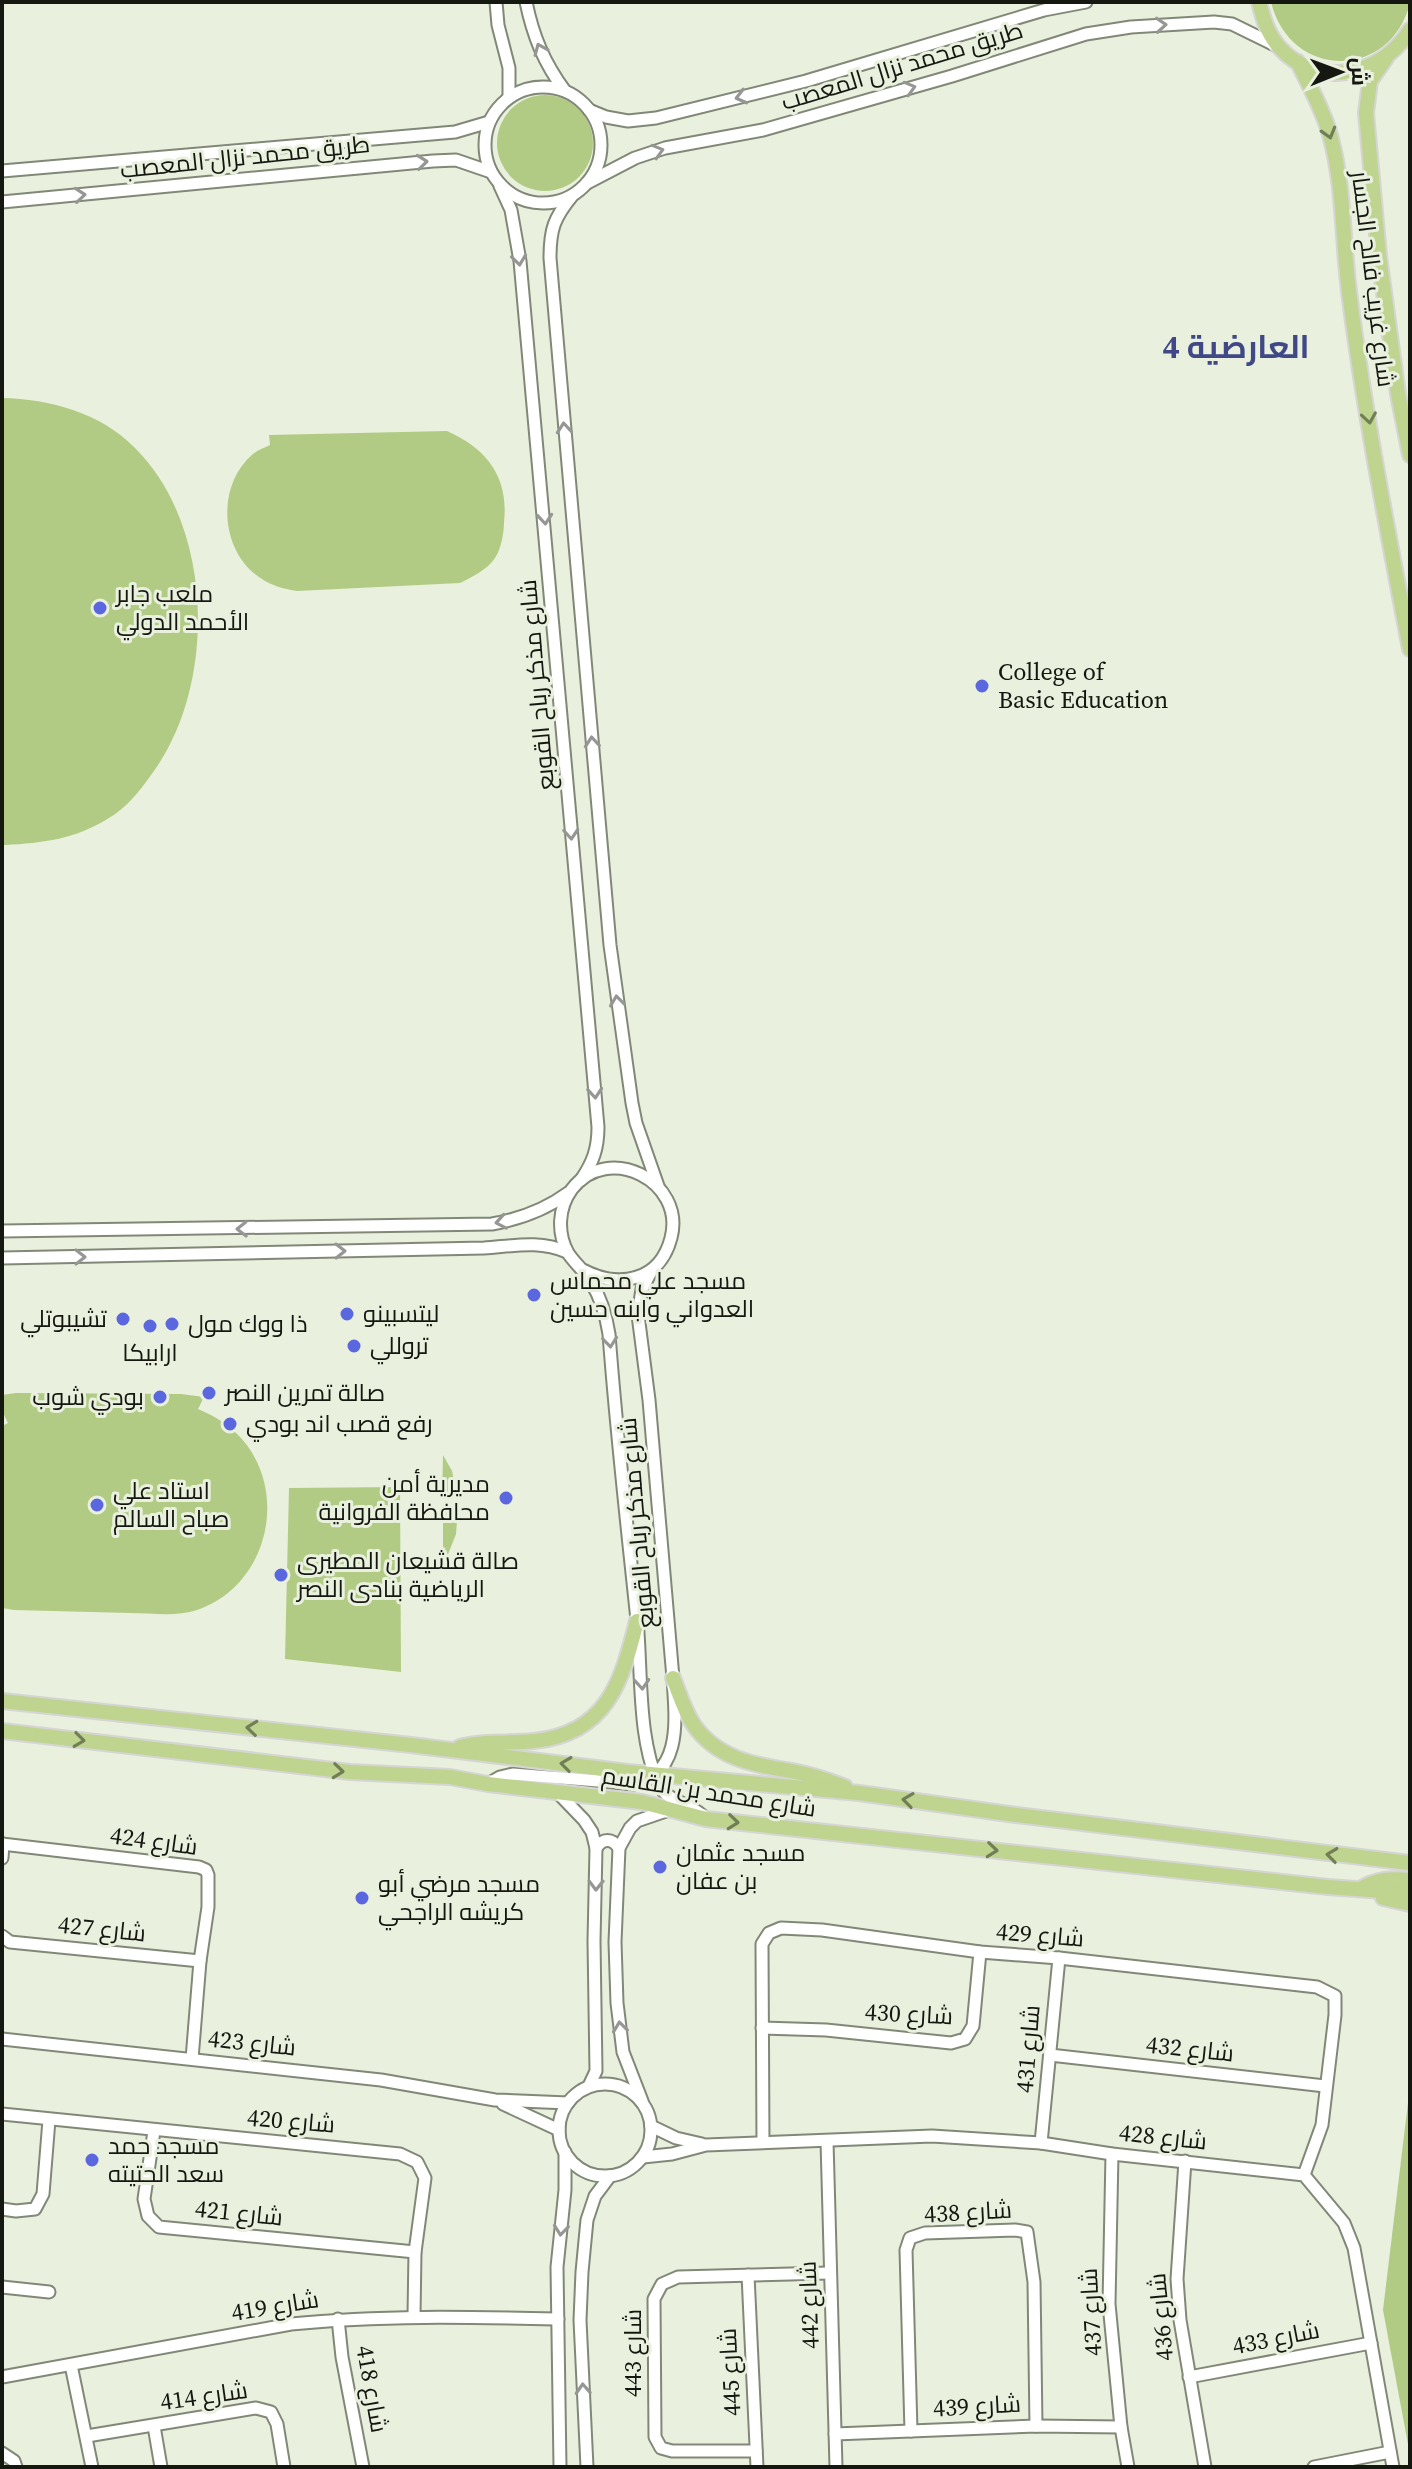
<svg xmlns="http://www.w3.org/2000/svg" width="1412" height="2469" viewBox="0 0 1412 2469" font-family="'Source Serif 4',Cairo,serif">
	<rect width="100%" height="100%" fill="#e9f0de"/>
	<g fill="#b1cb84">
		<path d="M 1271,2 L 1410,2 L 1410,3 C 1390,81 1290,80 1271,2 Z"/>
		<circle cx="545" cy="143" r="48"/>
		<path d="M 2,398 C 50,399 101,413 135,448 C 215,527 217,688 151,775 C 140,791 126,808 109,818 C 76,839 43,843 5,845 L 2,845 Z"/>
		<path d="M 447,431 C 487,449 509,477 504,522 C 504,533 501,549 495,558 C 487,570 472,577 460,583 L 297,591 C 285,589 272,586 262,579 C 220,553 215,486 253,454 C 258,450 264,448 270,445 L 269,435 Z"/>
		<path d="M 16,1393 L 181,1394 L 204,1397 L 198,1409 C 217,1417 234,1428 246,1444 C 289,1500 264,1588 197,1610 C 176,1617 152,1613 130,1613 C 91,1612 53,1611 14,1610 L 2,1608 L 2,1426 L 8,1423 L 2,1411 L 2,1395 Z"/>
		<path d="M 443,1455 L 452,1471 L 457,1495 L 442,1496 Z"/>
		<path d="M 400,1487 L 401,1672 L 285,1659 L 289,1488 Z"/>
		<path d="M 458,1507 L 456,1534 L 443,1567 L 443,1508 Z"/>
		<path d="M 1410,2086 L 1410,2455 L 1383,2310 Z"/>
	</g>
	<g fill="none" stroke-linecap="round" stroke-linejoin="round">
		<defs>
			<g id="minor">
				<path d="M 496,2 L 498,25 L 509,68 L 509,97"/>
				<path d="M 526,2 C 533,36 544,63 565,91"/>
				<circle cx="543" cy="145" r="58"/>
				<path d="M 589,110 L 606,117 L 628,121 L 656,118 L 806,81 L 1044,10 L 1086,2"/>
				<path d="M 2,171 L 455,132 L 489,122"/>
				<path d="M 587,183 L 635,158 L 665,148 L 763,130 L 952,76 L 1086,34 L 1131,27 L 1214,22 L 1232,24 L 1277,46"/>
				<path d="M 500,186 L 511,210 L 520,261 L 598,1127 C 598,1149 593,1162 581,1180"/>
				<path d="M 572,196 C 554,218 550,229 550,258 L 610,945 L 632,1103 L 636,1123 L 658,1186"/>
				<path d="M 2,202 L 433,161 L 456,160 L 491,172"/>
				<path d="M 2,1231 L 492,1224 C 520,1219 545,1210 568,1193"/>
				<path d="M 2,1258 L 484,1248 C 514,1246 539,1240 567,1252"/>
				<path d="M 583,1270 C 619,1289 660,1281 671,1238 C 686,1181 608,1142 572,1189 C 558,1208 557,1233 568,1253 C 575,1264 585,1271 591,1282 C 601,1298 606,1315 609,1334 C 616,1429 627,1525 637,1620 C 642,1670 637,1744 661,1788 C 669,1802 693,1804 706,1819"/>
				<path d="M 488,1784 L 500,1777 L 513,1774 L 634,1784 C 684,1773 675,1716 673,1678 L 649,1400 L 638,1315 L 642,1289 L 652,1270"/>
				<path d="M 558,1793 L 584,1820 L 592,1832 L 596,1848 L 594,1941 L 596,2071 L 589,2086"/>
				<path d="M 2,1844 L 199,1867 L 206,1870 L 208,1875 L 208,1907 L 200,1961 L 192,2059"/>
				<path d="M 596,1848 C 603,1838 612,1838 619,1848"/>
				<path d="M 2,1858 L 3,1844"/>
				<path d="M 2,1936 L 10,1942 L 200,1961"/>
				<path d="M 762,2028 L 826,2030 L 951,2043 L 965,2039 L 973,2026 L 980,1952"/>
				<path d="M 2,2039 L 381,2080 L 495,2100 L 568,2103"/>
				<path d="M 1050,2055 L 1325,2086"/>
				<circle cx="605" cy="2130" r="46"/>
				<path d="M 642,2101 L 623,2052 L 617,2003 L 615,1942 L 619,1848 L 630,1828 L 637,1821 L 669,1810"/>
				<path d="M 503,2104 L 559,2130"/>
				<path d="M 2,2114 L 400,2154 L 417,2162 L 425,2178 L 415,2252 L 414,2316"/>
				<path d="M 651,2126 L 676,2138 L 702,2144"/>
				<path d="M 154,2131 L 144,2199 L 148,2216 L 159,2227 L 415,2252"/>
				<path d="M 827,2141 L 836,2467"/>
				<path d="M 763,2142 L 762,1944 L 769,1933 L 781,1928 L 822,1930 L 980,1952 L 1059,1958 L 1317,1987 L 1335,1996 L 1335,2015 L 1322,2125 L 1304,2175"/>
				<path d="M 1041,2143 L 1059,1958"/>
				<path d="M 1112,2154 L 1109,2304 L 1121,2427 L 1128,2467"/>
				<path d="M 643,2157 L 672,2154 L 706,2145 L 932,2136 L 1041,2143 L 1112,2154 L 1304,2175 L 1344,2223 L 1354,2248 L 1393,2467"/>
				<path d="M 1185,2161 L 1177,2279 L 1180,2320 L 1205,2467"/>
				<path d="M 2,2209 L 16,2211 L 35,2209 L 43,2194 L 49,2120"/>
				<path d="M 748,2275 L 757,2467"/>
				<path d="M 2,2287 L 49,2292"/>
				<path d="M 338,2319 L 342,2357 L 363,2467"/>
				<path d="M 71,2365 L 92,2467"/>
				<path d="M 2,2377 L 291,2324 C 380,2315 468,2317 558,2319"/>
				<path d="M 1189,2377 L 1371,2343"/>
				<path d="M 154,2426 L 161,2467"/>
				<path d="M 911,2431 L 906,2250 L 910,2238 L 925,2233 L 1015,2230 L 1027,2232 L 1034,2282 L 1036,2426"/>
				<path d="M 835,2434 L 1036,2426 L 1121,2427"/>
				<path d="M 87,2436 L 256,2408 L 271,2412 L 277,2424 L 284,2467"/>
				<path d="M 756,2451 L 672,2451 L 661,2448 L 655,2437 L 654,2299 L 662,2284 L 678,2277 L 829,2273"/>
				<path d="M 2,2453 L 14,2461 L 16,2467"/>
				<path d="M 560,2467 L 557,2267 L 565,2190 L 565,2152"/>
				<path d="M 587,2467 L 580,2320 L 582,2272 L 587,2220 L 595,2196 L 610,2176"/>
				<path d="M 1314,2467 L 1390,2452"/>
			</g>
			<g id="major">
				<path d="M 1259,2 C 1263,18 1267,33 1279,47 C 1317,90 1382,76 1410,30"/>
				<path d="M 1386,58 L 1370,81 L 1366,113 L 1379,256 L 1398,394 L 1410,455"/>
				<path d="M 1298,62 C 1309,86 1323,109 1330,135 C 1345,188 1342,244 1350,299 C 1365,416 1388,533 1410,649"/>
				<path d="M 673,1678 C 679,1693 684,1710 693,1724 C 716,1758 753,1765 791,1771 C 809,1774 827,1780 845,1787"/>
				<path d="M 2,1701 L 411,1745 L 628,1772 L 859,1793 L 1016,1815 L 1410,1863"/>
				<path d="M 2,1731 L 350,1772 L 450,1777 L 488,1784 L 642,1802 L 706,1819 L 1328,1887 L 1410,1893"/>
				<path d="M 460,1747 C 485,1740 509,1744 534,1741 C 607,1734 622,1681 637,1621"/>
				<path d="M 1360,1889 C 1378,1879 1390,1878 1410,1880"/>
				<path d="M 1383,1898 L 1410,1904"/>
			</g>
		</defs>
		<use href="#minor" stroke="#818877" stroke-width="15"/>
		<use href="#major" stroke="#d5d5d4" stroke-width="18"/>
		<use href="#minor" stroke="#fff" stroke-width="11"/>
		<use href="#major" stroke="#bed48f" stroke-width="14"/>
	</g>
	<defs><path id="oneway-chevron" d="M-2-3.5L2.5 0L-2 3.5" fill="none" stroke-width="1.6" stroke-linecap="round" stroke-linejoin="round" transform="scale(2)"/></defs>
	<g stroke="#969794">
		<use href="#oneway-chevron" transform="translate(1161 25) rotate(-4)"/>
		<use href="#oneway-chevron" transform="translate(540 49) rotate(-113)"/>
		<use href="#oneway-chevron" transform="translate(910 88) rotate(-16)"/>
		<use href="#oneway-chevron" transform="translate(741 97) rotate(166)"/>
		<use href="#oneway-chevron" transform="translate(658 151) rotate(-16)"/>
		<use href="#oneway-chevron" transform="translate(422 162) rotate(-6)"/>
		<use href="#oneway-chevron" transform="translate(80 195) rotate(-5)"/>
		<use href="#oneway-chevron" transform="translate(519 260) rotate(83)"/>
		<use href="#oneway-chevron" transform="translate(564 428) rotate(-95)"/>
		<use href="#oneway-chevron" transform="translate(545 519) rotate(85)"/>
		<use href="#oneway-chevron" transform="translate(592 742) rotate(-95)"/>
		<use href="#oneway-chevron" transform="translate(571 834) rotate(86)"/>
		<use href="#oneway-chevron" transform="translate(617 1001) rotate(-97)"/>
		<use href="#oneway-chevron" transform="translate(595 1093) rotate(85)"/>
		<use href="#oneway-chevron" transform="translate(501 1222) rotate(170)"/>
		<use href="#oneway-chevron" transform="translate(242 1229) rotate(179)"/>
		<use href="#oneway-chevron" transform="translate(340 1251) rotate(-1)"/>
		<use href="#oneway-chevron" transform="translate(80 1257)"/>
		<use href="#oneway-chevron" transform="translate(610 1342) rotate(84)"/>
		<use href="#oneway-chevron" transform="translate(642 1684) rotate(86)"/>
		<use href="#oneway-chevron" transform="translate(596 1885) rotate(91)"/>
		<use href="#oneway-chevron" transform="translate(620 2027) rotate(-97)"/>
		<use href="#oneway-chevron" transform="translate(561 2230) rotate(96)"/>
		<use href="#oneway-chevron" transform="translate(583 2389) rotate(-93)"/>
	</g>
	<g stroke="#727f56">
		<use href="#oneway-chevron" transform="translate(1329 133) rotate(74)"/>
		<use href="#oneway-chevron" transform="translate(1369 418) rotate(81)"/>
		<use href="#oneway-chevron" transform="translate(252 1728) rotate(-174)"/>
		<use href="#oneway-chevron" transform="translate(79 1740) rotate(7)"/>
		<use href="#oneway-chevron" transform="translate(566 1764) rotate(-173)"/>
		<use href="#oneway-chevron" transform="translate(338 1771) rotate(6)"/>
		<use href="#oneway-chevron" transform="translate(908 1800) rotate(-172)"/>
		<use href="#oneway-chevron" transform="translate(733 1822) rotate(6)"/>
		<use href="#oneway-chevron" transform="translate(992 1850) rotate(6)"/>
		<use href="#oneway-chevron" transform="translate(1332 1855) rotate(-173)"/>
	</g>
	<g fill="#5b67de" stroke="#e9f0de" stroke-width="3">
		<circle cx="100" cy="608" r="8"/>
		<circle cx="982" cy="686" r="8"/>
		<circle cx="534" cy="1295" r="8"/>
		<circle cx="347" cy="1314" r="8"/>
		<circle cx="123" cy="1319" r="8"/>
		<circle cx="172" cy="1324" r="8"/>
		<circle cx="150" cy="1326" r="8"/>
		<circle cx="354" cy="1346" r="8"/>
		<circle cx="209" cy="1393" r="8"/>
		<circle cx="160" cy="1397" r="8"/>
		<circle cx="230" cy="1424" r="8"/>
		<circle cx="506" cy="1498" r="8"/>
		<circle cx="97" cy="1505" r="8"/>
		<circle cx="281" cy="1575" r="8"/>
		<circle cx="660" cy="1867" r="8"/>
		<circle cx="362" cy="1898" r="8"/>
		<circle cx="92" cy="2160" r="8"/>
	</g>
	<g text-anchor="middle" stroke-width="6" stroke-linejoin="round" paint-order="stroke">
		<g font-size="24" fill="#151811" stroke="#e9f0de">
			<text transform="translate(902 66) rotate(-17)" y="8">طريق محمد نزال المعصب</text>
			<text transform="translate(245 157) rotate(-6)" y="8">طريق محمد نزال المعصب</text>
			<text transform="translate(1373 279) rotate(83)" y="8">شارع غريب فالح الجسار</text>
			<text transform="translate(537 685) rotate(-95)" y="8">شارع مذكر رباح القوبع</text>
			<text transform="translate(637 1523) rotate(-95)" y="8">شارع مذكر رباح القوبع</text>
			<text transform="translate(709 1792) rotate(9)" y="8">شارع محمد بن القاسم</text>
			<text transform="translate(154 1841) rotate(8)" y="8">شارع 424</text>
			<text transform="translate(102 1929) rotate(6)" y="8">شارع 427</text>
			<text transform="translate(1040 1935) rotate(5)" y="8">شارع 429</text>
			<text transform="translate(909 2014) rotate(3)" y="8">شارع 430</text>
			<text transform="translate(252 2043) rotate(6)" y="8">شارع 423</text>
			<text transform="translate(1028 2049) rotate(-85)" y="8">شارع 431</text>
			<text transform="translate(1190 2049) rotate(6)" y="8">شارع 432</text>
			<text transform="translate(291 2121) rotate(5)" y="8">شارع 420</text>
			<text transform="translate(1163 2137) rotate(6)" y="8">شارع 428</text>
			<text transform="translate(968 2212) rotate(-3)" y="8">شارع 438</text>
			<text transform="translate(239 2213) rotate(6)" y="8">شارع 421</text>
			<text transform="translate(809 2305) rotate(-92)" y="8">شارع 442</text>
			<text transform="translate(275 2306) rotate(-9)" y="8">شارع 419</text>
			<text transform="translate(1091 2312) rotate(-93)" y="8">شارع 437</text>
			<text transform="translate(1161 2317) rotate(-95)" y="8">شارع 436</text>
			<text transform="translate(1276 2338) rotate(-11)" y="8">شارع 433</text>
			<text transform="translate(633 2353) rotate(-90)" y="8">شارع 443</text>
			<text transform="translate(730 2372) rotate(-93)" y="8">شارع 445</text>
			<text transform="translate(372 2389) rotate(80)" y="8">شارع 418</text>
			<text transform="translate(204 2396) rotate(-8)" y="8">شارع 414</text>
			<text transform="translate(977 2406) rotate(-3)" y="8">شارع 439</text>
		</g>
		<g font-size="24" fill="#151811" stroke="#e9f0de" text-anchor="start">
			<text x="116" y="602">ملعب جابر<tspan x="116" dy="28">الأحمد الدولي</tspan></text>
			<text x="998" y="680">College of<tspan x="998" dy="28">Basic Education</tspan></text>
			<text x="550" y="1289">مسجد علي محماس<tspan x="550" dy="28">العدواني وابنه حسين</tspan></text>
			<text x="363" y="1322">ليتسبينو</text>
			<text x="107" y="1327" text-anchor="end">تشيبوتلي</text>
			<text x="188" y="1332">ذا ووك مول</text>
			<text x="370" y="1354">تروللي</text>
			<text x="150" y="1361" text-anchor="middle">ارابيكا</text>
			<text x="225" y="1401">صالة تمرين النصر</text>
			<text x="144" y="1405" text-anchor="end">بودي شوب</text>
			<text x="246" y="1432">رفع قصب اند بودي</text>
			<text x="490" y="1492" text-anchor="end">مديرية أمن<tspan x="490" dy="28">محافظة الفروانية</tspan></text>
			<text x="113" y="1499">استاد علي<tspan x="113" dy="28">صباح السالم</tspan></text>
			<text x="297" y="1569">صالة قشيعان المطيرى<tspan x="297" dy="28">الرياضية بنادى النصر</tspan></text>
			<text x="676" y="1861">مسجد عثمان<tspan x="676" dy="28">بن عفان</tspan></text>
			<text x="378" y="1892">مسجد مرضي أبو<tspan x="378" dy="28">كريشه الراجحي</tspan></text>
			<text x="108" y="2154">مسجد حمد<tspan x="108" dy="28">سعد الحتيته</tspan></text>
		</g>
		<g font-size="32" font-weight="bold" fill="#404986" stroke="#e9f0de">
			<text x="1236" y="358">العارضية 4</text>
		</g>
	</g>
	<rect width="1412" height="2469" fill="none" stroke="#151811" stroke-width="8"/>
	<g transform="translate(1340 72) rotate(89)" stroke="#e9f0de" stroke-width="6" paint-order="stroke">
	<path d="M0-6L14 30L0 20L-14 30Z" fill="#151811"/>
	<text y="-12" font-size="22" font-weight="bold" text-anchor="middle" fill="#151811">ش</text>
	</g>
</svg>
